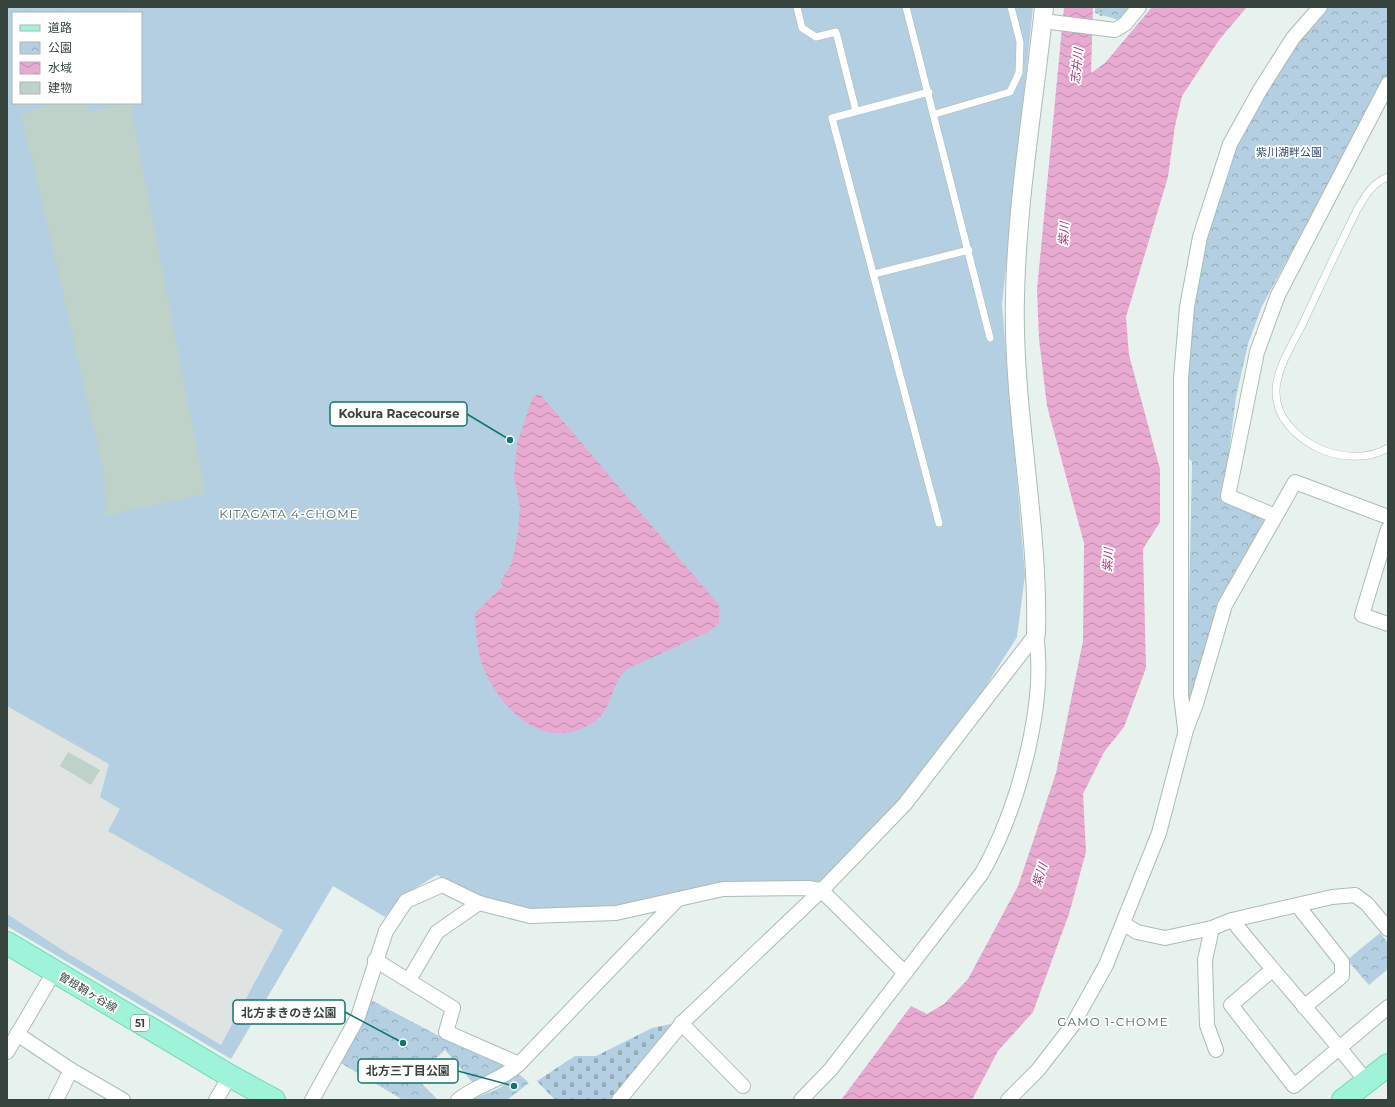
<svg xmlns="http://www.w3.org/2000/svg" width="1395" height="1107" viewBox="0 0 1395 1107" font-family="Montserrat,'Noto Sans JP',sans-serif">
	<defs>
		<pattern id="cemetery-stones" width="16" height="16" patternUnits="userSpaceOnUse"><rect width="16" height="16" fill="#b4cfe2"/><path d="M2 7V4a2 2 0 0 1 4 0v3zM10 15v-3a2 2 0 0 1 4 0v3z" fill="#93aab9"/></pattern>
		<pattern id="park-crowns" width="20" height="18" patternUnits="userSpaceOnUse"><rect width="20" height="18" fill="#b4cfe2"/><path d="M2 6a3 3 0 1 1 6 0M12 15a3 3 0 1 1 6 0" fill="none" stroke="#93aab9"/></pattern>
		<pattern id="water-waves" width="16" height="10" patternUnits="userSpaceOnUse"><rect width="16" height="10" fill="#e8aad1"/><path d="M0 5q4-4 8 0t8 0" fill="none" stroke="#bd8cab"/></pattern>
	</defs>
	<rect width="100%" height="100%" fill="#e7f2ee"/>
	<path fill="#b4cfe2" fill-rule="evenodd" d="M 7,7 L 1033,7 L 1002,305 L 1025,575 L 1017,637 L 979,697 L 898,801 L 827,877 L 818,882 L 750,884 L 625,906 L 533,911 L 490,902 L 437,875 L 402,896 L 385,917 L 333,886 L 231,1059 L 7,926 ZM 13,13 L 141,13 L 141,103 L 13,103 Z"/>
	<path fill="url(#cemetery-stones)" d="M 675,1023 L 610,1100 L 555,1100 L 537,1081 L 575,1056 L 596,1056 L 652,1028 Z"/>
	<g fill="url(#park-crowns)">
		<path d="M 1095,7 L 1133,7 L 1122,21 L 1095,13 Z"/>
		<path d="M 1326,7 L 1388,7 L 1388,75 L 1262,306 L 1248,344 L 1236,397 L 1223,498 L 1266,520 L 1190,703 L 1187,703 L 1192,462 L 1187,456 L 1186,373 L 1199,275 L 1211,212 L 1236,144 L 1295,42 Z"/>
		<path d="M 1380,933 L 1388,943 L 1388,969 L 1369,985 L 1347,960 Z"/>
		<path d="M 369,999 L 439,1036 L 502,1063 L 503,1067 L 491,1076 L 472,1082 L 445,1050 L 415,1077 L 438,1100 L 403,1100 L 339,1062 Z"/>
		<path d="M 518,1073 L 529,1083 L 507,1100 L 473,1099 L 500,1088 Z"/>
	</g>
	<path fill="#dfe3e1" d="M 7,706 L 109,764 L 100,797 L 120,809 L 108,831 L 283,930 L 221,1045 L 67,953 L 7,914 Z"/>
	<g fill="url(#water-waves)">
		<path d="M 1064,7 L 1093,7 L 1091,73 L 1105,63 L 1152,7 L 1247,7 L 1219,40 L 1182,96 L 1175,126 L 1168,177 L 1126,317 L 1129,355 L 1160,469 L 1160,522 L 1143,549 L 1146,668 L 1124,727 L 1104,752 L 1083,794 L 1086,852 L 1069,914 L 1033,1012 L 998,1051 L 972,1100 L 841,1100 L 911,1006 L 927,1014 L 944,1004 L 968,979 L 1018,886 L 1056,773 L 1083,641 L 1084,543 L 1047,406 L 1039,339 L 1037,290 Z"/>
		<path d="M 540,394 L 719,605 L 719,623 L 710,631 L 627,669 C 624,672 620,676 618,680 C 611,695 608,712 594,722 C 546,754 501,711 483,667 C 477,651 476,631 475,613 L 502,587 L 501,581 L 512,563 L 518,532 L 520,507 L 514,477 L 517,444 L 533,396 Z"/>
	</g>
	<g fill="#bed2c9">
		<path d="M 53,103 L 86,103 L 88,112 L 130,103 L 206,494 L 106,516 L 104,474 L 35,170 L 20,115 Z"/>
		<path d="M 68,752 L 100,770 L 91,785 L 60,766 Z"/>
	</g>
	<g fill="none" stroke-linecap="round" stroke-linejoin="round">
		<defs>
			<g id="service">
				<path d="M 797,7 L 802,28 L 816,37 L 836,32 L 856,111"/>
				<path d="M 906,7 L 990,338"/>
				<path d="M 929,92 L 832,118 L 939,523"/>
				<path d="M 935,114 L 1010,92 L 1019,73 L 1020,42 L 1011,7"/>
				<path d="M 1388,177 C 1372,183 1365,196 1357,210 C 1338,248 1320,287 1302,325 C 1292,345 1277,368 1276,390 C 1275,417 1296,437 1318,448 C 1339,458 1368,460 1388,448"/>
				<path d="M 874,274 L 969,250"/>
			</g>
			<g id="minor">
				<path d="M 1043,21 L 1115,30 L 1125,24 L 1139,7"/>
				<path d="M 1275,516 L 1228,496 L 1257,352 L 1278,295 L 1388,84"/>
				<path d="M 1388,529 L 1362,615 L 1388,624"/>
				<path d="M 1185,729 L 1181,695 L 1181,378 L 1187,307 L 1200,237 L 1230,144 L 1260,90 L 1293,38 L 1320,7"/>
				<path d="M 1298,906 L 1342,962 L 1342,976 L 1304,1007"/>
				<path d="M 1232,920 C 1276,975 1323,1026 1366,1081"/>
				<path d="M 1124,924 L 1137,932 L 1165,938 L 1212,928 L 1232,920 L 1332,897 L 1355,895 L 1367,904 L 1388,929"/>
				<path d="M 1212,928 L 1205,960 L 1207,1025 L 1216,1050"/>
				<path d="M 375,960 L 453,1008 L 446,1032 L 519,1064"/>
				<path d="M 1272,970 L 1231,1005 L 1294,1086 L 1388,1007"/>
				<path d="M 409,980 L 437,932 L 479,903"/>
				<path d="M 681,1023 L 743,1086"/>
				<path d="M 17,1034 L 71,1070 L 123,1100"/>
				<path d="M 7,1052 L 54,972"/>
				<path d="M 56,1100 L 71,1070"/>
				<path d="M 216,1100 L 230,1076"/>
				<path d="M 312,1100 L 358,1017 L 386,931 L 406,901 L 442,885 L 479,903 L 530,916 L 616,913 L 723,889 L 808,888 L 821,890 L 905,973"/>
				<path d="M 458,1100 C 478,1084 499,1082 519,1064 L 676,901"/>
				<path d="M 619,1100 L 684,1021 L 825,887 L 905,804 L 1036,634"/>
				<path d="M 801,1100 L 831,1069 L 982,873 C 1017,811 1047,706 1036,634"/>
				<path d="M 1008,1100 L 1038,1070 L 1072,1026 L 1106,965 L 1159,833 L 1186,730 L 1196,704 L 1225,605 L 1295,482 L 1388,517"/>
			</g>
			<path id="tertiary" d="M 1036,634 C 1039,521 1012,409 1015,296 C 1017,199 1034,103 1044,7"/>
			<g id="primary">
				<path d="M 7,943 L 230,1076 L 274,1100"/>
				<path d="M 1343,1100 L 1388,1065"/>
			</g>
		</defs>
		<use href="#service" stroke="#abbcb5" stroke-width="8"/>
		<use href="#minor" stroke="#abbcb5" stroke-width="16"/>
		<use href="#tertiary" stroke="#abbcb5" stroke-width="20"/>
		<use href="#primary" stroke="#70d7b4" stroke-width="24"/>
		<path stroke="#9dbcb0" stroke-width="2.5" stroke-dasharray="2 2" stroke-linecap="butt" d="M 1101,16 L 1101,7"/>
		<use href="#service" stroke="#fff" stroke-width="7"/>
		<use href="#minor" stroke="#fff" stroke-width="14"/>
		<use href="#tertiary" stroke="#fff" stroke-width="18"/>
		<use href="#primary" stroke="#9ef3d8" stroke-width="22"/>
	</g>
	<g text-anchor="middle" stroke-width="3.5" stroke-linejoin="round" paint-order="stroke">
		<rect fill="#fff" stroke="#737c78" stroke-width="1" x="131" y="1015" width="18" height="16" rx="3"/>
		<g font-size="10" font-weight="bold" fill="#37443e">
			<text x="140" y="1027">51</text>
		</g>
		<g font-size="11" fill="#304a6f" stroke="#fff">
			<text x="1289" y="156">紫川湖畔公園</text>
		</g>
		<g font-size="11" fill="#37443e" stroke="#fff">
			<text transform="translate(88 992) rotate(31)" y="4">曽根鞘ヶ谷線</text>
		</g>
		<g font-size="12" font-style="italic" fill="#a43b7c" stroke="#fff">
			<text transform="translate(1077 66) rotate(-84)" y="4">志井川</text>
			<text transform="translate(1064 234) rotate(-86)" y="4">紫川</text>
			<text transform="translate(1108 560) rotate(-86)" y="4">紫川</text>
			<text transform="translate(1040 875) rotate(-73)" y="4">紫川</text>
		</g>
		<g font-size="12" letter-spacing="1" fill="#4f665c" stroke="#fff">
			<text x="289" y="518">KITAGATA 4-CHOME</text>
			<text x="1113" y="1026">GAMO 1-CHOME</text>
		</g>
	</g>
	<path fill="none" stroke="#0f766e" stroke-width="1.5" d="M510 440L467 414M403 1043L345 1012M514 1086L458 1071"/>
	<g fill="#0f766e" stroke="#fff" stroke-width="1.5">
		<circle cx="510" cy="440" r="4"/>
		<circle cx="403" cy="1043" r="4"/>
		<circle cx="514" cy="1086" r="4"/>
	</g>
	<g fill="#fff" stroke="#0f766e" stroke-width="1.5">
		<rect x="330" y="402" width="137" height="24" rx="4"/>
		<rect x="233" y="1000" width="112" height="24" rx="4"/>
		<rect x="358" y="1059" width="100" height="24" rx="4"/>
	</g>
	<g font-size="12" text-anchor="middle" font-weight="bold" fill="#37443e">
		<text x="399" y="418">Kokura Racecourse</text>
		<text x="289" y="1017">北方まきのき公園</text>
		<text x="408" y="1075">北方三丁目公園</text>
	</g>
	<rect width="1395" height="1107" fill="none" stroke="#37443e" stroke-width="16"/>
	<rect x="12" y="12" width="130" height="92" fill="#ffffff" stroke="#afb4b2"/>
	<rect x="20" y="25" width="20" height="6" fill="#9ef3d8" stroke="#afb4b2"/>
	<text x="48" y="32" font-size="12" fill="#37443e">道路</text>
	<rect x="20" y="42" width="20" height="12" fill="url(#park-crowns)" stroke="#afb4b2"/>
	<text x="48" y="52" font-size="12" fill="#37443e">公園</text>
	<rect x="20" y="62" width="20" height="12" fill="url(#water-waves)" stroke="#afb4b2"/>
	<text x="48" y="72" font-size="12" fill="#37443e">水域</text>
	<rect x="20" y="82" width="20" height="12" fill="#bed2c9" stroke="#afb4b2"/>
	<text x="48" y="92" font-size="12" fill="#37443e">建物</text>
</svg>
